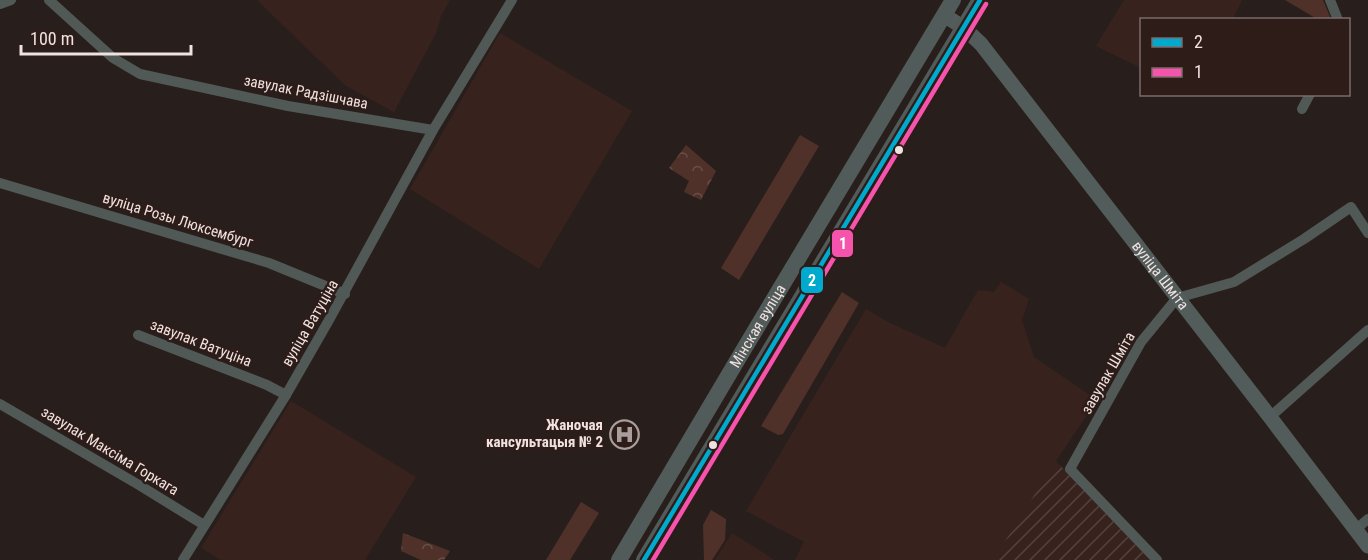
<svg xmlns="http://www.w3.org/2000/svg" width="1368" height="560" viewBox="0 0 1368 560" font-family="'Roboto Condensed',sans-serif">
	<defs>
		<pattern id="industrial-furrows" width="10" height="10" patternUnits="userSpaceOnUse" patternTransform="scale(1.5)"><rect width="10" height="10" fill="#38221d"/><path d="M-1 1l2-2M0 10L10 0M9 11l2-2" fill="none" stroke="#55423e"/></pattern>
		<pattern id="park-crowns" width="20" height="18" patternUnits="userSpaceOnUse" patternTransform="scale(1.5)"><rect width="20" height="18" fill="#50312a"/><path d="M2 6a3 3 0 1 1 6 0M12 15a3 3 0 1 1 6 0" fill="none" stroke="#6a4f49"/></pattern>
	</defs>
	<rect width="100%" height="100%" fill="#281f1d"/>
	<g fill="#38221d">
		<path d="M 257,0 L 450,0 L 441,16 L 436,33 L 394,112 L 346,86 Z"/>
		<path d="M 1124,0 L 1242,0 L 1233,19 L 1142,20 L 1141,68 L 1096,46 Z"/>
		<path d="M 500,33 L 632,111 L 539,269 L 410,189 Z"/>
		<path d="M 1001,282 L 1029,299 L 1022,320 L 1034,357 L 1097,400 L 1056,461 L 999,553 L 993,560 L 795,560 L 804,542 L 746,511 L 866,309 L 888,322 L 945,348 L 978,290 L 994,292 Z"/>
		<path d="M 291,401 L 416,477 L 365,560 L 221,560 L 201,548 Z"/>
		<path d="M 732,533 L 764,553 L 774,560 L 715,560 Z"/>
	</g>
	<path fill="url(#industrial-furrows)" d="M 1056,461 L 1150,560 L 993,560 Z"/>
	<g fill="#50312a">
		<path d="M 1285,0 L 1323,0 L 1331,19 L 1317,19 Z"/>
		<path d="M 800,135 L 819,146 L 739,280 L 721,268 Z"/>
		<path d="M 842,292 L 859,303 L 783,434 L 778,435 L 761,426 Z"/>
		<path d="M 581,502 L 599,513 L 570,560 L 546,560 Z"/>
		<path d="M 711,510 L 726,519 L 725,540 L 712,560 L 704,560 L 703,525 Z"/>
	</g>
	<g fill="url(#park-crowns)">
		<path d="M 686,145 L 716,171 L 701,200 L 684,192 L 689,181 L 669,168 Z"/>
		<path d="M 403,533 L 450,551 L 444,560 L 421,560 L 401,551 Z"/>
	</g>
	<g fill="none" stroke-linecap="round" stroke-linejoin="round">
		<g stroke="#515957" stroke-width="10">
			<path d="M 49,0 L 113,58 L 140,74 L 288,106 L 433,130"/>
			<path d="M 1330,0 L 1338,20"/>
			<path d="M 0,4 L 11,0"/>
			<path d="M 1302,109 L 1310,94"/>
			<path d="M 0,183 L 269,263 L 345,294"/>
			<path d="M 138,335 L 267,385 L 286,395"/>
			<path d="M 0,404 L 139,485 L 204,525"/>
			<path d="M 1270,417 L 1368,330"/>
			<path d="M 1355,530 L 1368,519"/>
			<path d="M 183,560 L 286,395 L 329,320 L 433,130 L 512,0"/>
			<path d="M 1157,560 L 1070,469 L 1141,342 L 1177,298 L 1234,282 L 1304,239 L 1351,207 L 1368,233"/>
		</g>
		<path stroke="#525d5b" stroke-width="15" id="s1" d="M 944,15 L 964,28 L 981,44 L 1270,417 L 1368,546"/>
		<g stroke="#515b59" stroke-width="16">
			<path id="s2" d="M 619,560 L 741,354 L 953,0"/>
			<path d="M 644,560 L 980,0"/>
		</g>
		<defs>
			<path id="bus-1" d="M 644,560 L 980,0"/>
			<path id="bus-2" d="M 653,560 L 986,4"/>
		</defs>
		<use href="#bus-1" stroke="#2d1c18" stroke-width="9"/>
		<use href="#bus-2" stroke="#2d1c18" stroke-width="9"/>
		<use href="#bus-1" stroke="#00a9ce" stroke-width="4.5"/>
		<use href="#bus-2" stroke="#f653ac" stroke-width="4.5"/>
	</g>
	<defs>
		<symbol id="hospital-ring" viewBox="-11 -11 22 22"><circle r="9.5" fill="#2d1c18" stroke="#a99e9c" stroke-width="1.5"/><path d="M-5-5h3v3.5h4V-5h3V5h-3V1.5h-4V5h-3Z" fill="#a99e9c"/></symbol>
	</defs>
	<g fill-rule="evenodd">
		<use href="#hospital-ring" x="608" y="418" width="33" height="33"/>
	</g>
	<g fill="#efe2e0" stroke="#2d1c18" stroke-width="2">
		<circle cx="899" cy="150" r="5"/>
		<circle cx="713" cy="445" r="5"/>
	</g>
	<g text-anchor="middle" stroke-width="5" stroke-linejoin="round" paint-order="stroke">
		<g font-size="15" fill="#efe2e0" stroke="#2d1c18">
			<text transform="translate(306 92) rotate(11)" y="5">завулак Радзішчава</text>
			<text transform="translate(178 220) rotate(17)" y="5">вуліца Розы Люксембург</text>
			<text dy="5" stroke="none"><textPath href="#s1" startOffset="340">вуліца Шміта</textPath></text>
			<text transform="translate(310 323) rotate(-60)" y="5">вуліца Ватуціна</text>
			<text dy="5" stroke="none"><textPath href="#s2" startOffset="272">Мінская вуліца</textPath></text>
			<text transform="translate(201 343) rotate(21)" y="5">завулак Ватуціна</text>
			<text transform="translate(1108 373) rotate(-60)" y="5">завулак Шміта</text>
			<text transform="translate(110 451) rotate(31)" y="5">завулак Максіма Горкага</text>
		</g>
		<g font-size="15" font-weight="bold" fill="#efe2e0" stroke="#2d1c18" text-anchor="end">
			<text x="603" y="430">Жаночая<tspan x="603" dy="17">кансультацыя № 2</tspan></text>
		</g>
	</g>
	<g stroke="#2d1c18" stroke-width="2">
		<rect x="831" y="229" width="23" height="29" rx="6" fill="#f653ac"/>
		<rect x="800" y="266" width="24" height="28" rx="6" fill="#00a9ce"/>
	</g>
	<g font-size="16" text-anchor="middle" font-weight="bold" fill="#fff">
		<text x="843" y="249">1</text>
		<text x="812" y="286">2</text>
	</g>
	<rect x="1140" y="18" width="210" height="78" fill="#2d1c18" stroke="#7b6b68" stroke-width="1.5"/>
	<rect x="1152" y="38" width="30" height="9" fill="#00a9ce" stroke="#7b6b68" stroke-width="1.5"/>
	<text x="1194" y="48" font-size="18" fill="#efe2e0">2</text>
	<rect x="1152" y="68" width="30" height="9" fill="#f653ac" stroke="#7b6b68" stroke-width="1.5"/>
	<text x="1194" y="78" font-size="18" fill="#efe2e0">1</text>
	<path d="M21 45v9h170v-9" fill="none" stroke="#efe2e0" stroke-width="3"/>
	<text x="30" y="45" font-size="18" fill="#efe2e0" stroke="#2d1c18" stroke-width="4.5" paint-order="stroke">100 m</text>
</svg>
